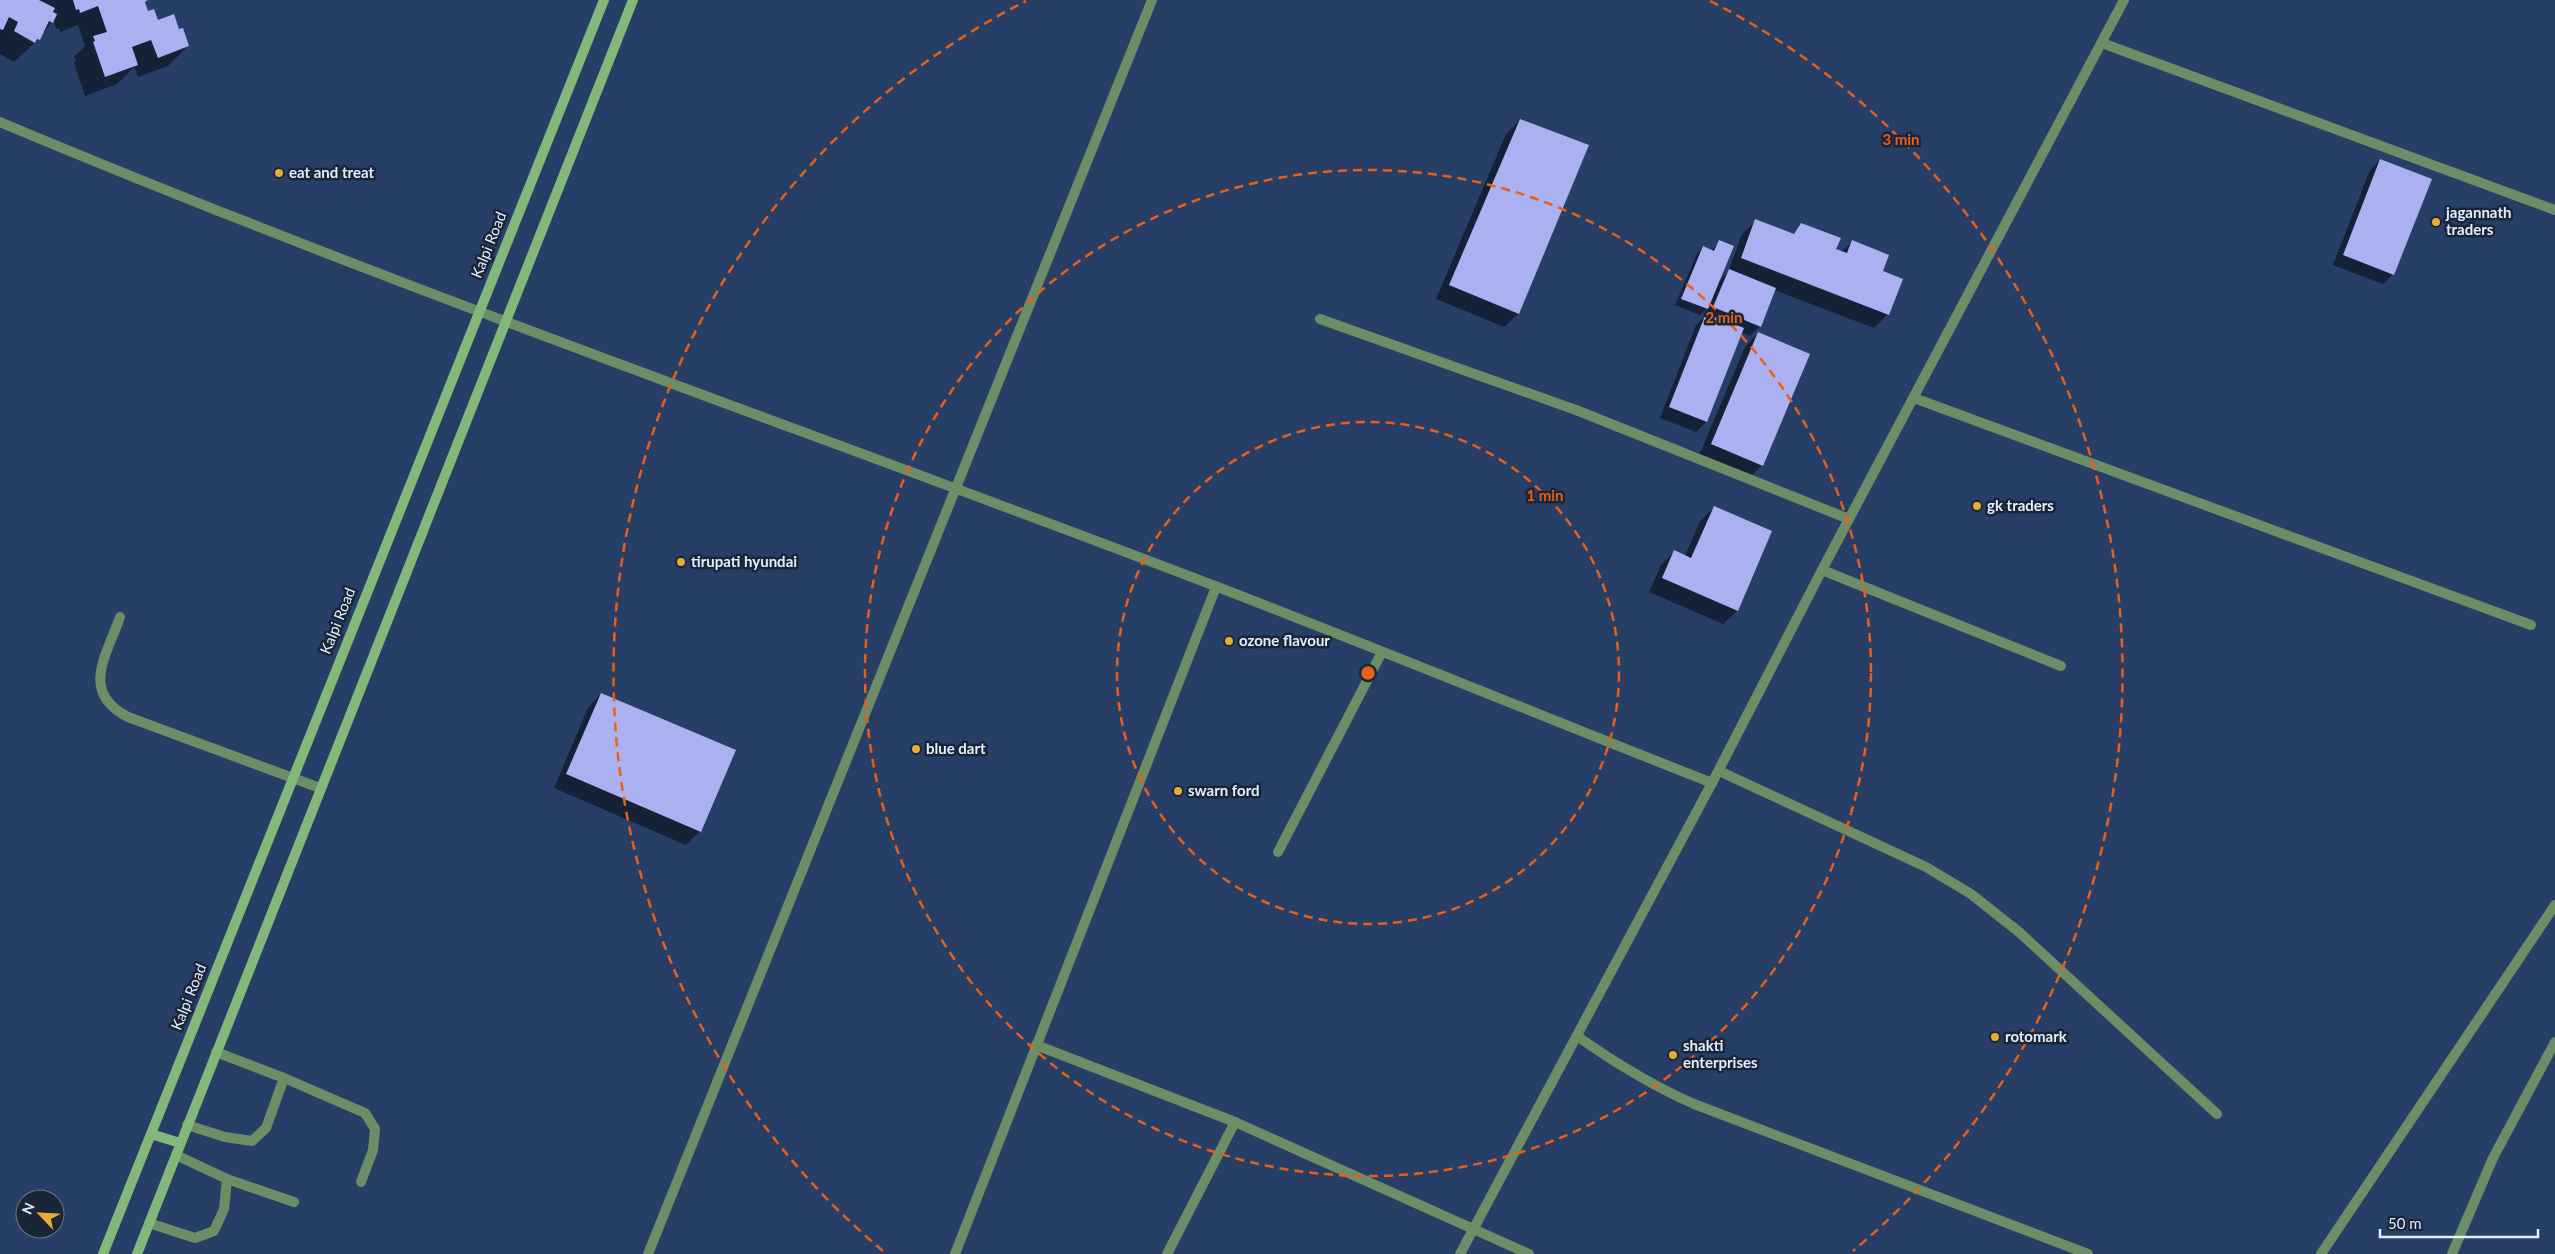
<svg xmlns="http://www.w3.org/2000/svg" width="2555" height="1254" viewBox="0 0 2555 1254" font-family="Lato,sans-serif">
	<rect width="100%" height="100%" fill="#273e67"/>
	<g fill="#0007">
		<path d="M 0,0 L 148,0 L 144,4 L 147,13 L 157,22 L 178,31 L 188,46 L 168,66 L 138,77 L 134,67 L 117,84 L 85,96 L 74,63 L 76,61 L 74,57 L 85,46 L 78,25 L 60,32 L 59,28 L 56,29 L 53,20 L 39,39 L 14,62 L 0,54 Z"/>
		<path d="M 1520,120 L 1587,146 L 1518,314 L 1504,327 L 1436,299 L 1506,134 Z"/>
		<path d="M 2380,160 L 2393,274 L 2383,284 L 2333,265 L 2370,170 Z"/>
		<path d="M 1756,221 L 1792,235 L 1802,225 L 1835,250 L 1841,252 L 1852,242 L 1881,272 L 1888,314 L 1874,328 L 1774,290 L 1760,326 L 1750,336 L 1741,332 L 1706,422 L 1696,432 L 1660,418 L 1696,325 L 1705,316 L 1708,307 L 1700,315 L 1675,305 L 1697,254 L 1703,247 L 1711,251 L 1719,242 L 1718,282 L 1728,272 L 1742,234 Z"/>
		<path d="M 1758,333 L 1762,465 L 1748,479 L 1698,458 L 1745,347 Z"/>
		<path d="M 1714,508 L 1771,532 L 1737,611 L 1723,624 L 1649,592 L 1661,565 L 1674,552 L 1685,556 L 1700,521 Z"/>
		<path d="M 601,694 L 700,831 L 686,845 L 554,788 L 588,708 Z"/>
	</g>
	<g fill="#abb0f0">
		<path d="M 0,0 L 39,0 L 55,8 L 53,12 L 57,14 L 53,23 L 49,21 L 40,40 L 37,39 L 35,43 L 14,31 L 18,22 L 9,17 L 3,30 L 0,29 Z"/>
		<path d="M 73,0 L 148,0 L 145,2 L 148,11 L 154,9 L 158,20 L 174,14 L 179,29 L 183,28 L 189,46 L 158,58 L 151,40 L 132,47 L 138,65 L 105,77 L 93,42 L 95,41 L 93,36 L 107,32 L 98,6 L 80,13 L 79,9 L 76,10 Z"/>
		<path d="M 1520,119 L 1589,145 L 1519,314 L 1449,285 Z"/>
		<path d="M 2380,159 L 2432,179 L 2394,275 L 2343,255 Z"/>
		<path d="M 1755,219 L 1794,234 L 1801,223 L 1841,238 L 1836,249 L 1847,253 L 1852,240 L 1889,255 L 1883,271 L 1903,279 L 1889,315 L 1741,258 Z"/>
		<path d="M 1719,240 L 1734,246 L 1708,309 L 1681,299 L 1703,246 L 1714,251 Z"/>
		<path d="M 1729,269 L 1776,288 L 1761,327 L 1713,307 Z"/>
		<path d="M 1706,313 L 1744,328 L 1707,422 L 1669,407 Z"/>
		<path d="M 1758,332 L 1810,354 L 1763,466 L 1711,444 Z"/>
		<path d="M 1714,506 L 1772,531 L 1738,611 L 1662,578 L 1674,550 L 1691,558 Z"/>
		<path d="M 601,693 L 736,750 L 701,832 L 566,774 Z"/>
	</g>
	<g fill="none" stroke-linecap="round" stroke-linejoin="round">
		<g stroke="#6c8d66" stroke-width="10">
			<path d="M 1822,570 L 2061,666"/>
			<path d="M 120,617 C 106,657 80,692 128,717 L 320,788"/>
			<path d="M 1719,771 L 1926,867 L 1971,894 L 2019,932 L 2217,1114"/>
			<path d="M 1278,852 L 1382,652"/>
			<path d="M 216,1052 L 284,1078 L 365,1113 L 375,1129 L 373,1150 L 361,1182"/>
			<path d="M 187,1125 L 225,1137 L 252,1141 L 266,1128 L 284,1078"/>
			<path d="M 227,1179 L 294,1202"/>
			<path d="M 149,1223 L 195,1238 L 214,1231 L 224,1209 L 227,1179 L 176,1155"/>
			<path d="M 2321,1254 L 2555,905"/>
			<path d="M 2452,1254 L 2493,1158 L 2555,1042"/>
		</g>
		<g stroke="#6c8d66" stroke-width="10">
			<path d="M 2102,43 L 2555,210"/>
			<path d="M 0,122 C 400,290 810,431 1215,586 C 1382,650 1547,718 1712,783"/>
			<path d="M 1320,319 L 1576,410 L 1849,519"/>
			<path d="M 1914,398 L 2531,625"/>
			<path d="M 1577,1036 C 1615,1063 1651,1085 1694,1104 L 2088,1254"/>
			<path d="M 1036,1045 L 1235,1122 L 1529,1254"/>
			<path d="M 648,1254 L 1152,0"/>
			<path d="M 955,1254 L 1216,587"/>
			<path d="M 1167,1254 L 1235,1122"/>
			<path d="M 1460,1254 L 1712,783 L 1822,570 L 2124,0"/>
		</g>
		<g stroke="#83b87a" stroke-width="10">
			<path d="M 151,1134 L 180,1143"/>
			<path d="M 103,1254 L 604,0"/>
			<path d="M 137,1254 L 633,0"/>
		</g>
	</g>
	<g fill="none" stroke="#e86018" stroke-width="2.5" stroke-dasharray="9 6">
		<circle cx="1368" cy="673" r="251"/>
		<circle cx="1368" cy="673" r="503"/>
		<path d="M883 1251A754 754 0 0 1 1026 1M1710 1A754 754 0 0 1 1853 1251"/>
	</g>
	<g fill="#e6ac36" stroke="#1b2538" stroke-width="2">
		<circle cx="279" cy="173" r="5"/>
		<circle cx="2436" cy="222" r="5"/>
		<circle cx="1977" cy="506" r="5"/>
		<circle cx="681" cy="562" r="5"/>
		<circle cx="1229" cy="641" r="5"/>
		<circle cx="916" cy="749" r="5"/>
		<circle cx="1178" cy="791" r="5"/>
		<circle cx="1995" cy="1037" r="5"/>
		<circle cx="1673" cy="1055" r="5"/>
	</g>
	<g text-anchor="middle" stroke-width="5" stroke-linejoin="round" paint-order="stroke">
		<g font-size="15" font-weight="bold" fill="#e5eefe" stroke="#1b2538" text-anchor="start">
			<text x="289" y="178">eat and treat</text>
			<text x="2446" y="218">jagannath<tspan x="2446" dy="17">traders</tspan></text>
			<text x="1987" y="511">gk traders</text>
			<text x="691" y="567">tirupati hyundai</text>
			<text x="1239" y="646">ozone flavour</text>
			<text x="926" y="754">blue dart</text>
			<text x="1188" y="796">swarn ford</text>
			<text x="2005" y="1042">rotomark</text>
			<text x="1683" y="1051">shakti<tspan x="1683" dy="17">enterprises</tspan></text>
		</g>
		<g font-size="15" fill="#e5eefe" stroke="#1b2538">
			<text transform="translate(489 245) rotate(-68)" y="5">Kalpi Road</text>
			<text transform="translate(338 621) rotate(-68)" y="5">Kalpi Road</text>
			<text transform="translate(189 997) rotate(-68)" y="5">Kalpi Road</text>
		</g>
	</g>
	<circle cx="1368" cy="673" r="8" fill="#e86018" stroke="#1b2538" stroke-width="2.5"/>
	<g font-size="15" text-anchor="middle" font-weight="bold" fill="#e86018" stroke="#1b2538" stroke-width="5" stroke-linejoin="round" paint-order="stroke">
		<text x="1901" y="145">3 min</text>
		<text x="1724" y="323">2 min</text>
		<text x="1545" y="501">1 min</text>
	</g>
	<g transform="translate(40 1214) rotate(295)"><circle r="24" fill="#1b2538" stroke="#6c7587"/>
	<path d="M0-4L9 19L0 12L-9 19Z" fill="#e6ac36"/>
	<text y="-8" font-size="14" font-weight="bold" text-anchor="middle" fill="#e5eefe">N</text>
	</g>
	<path d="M2380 1229v8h158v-8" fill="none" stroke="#e5eefe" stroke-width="2.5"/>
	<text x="2388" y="1229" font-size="15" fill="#e5eefe" stroke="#1b2538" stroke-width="4" paint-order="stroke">50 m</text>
</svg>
